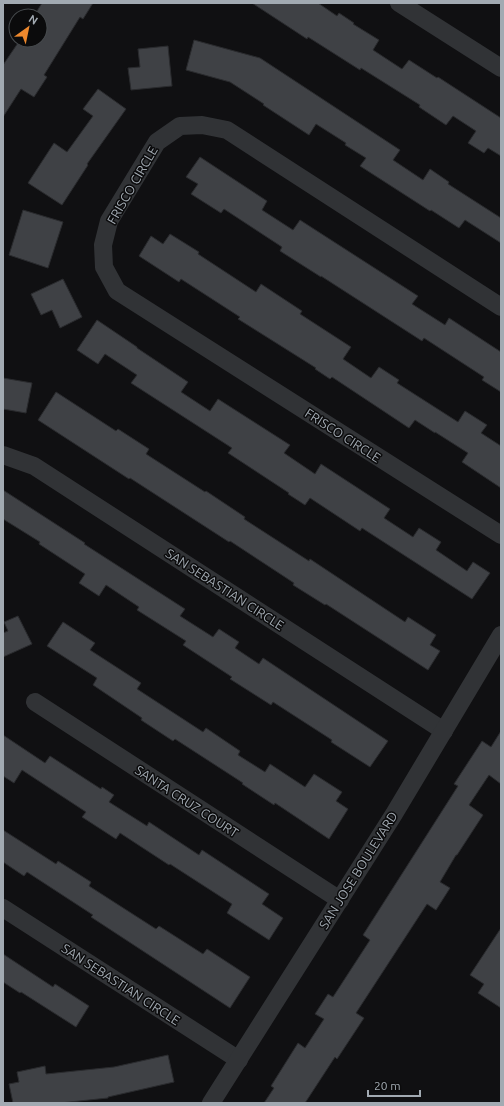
<svg xmlns="http://www.w3.org/2000/svg" width="504" height="1106" viewBox="0 0 504 1106" font-family="Ubuntu,sans-serif">
	<rect width="100%" height="100%" fill="#101012"/>
	<g fill="#3f4145" stroke="#2a2b2e">
		<path d="M 42,3 L 93,3 L 83,19 L 80,17 L 44,75 L 47,77 L 34,97 L 21,89 L 3,117 L 3,65 L 20,40 L 40,40 L 40,16 L 34,16 Z"/>
		<path d="M 252,3 L 318,3 L 337,16 L 339,13 L 354,23 L 353,24 L 379,40 L 373,50 L 402,69 L 409,60 L 437,78 L 438,77 L 501,118 L 501,156 L 488,148 L 484,153 L 468,143 L 476,131 L 453,116 L 446,125 L 419,107 L 420,105 L 361,68 L 360,70 L 308,37 L 307,39 Z"/>
		<path d="M 194,40 L 260,58 L 400,150 L 393,160 L 423,180 L 430,169 L 449,182 L 448,184 L 501,218 L 501,243 L 465,220 L 459,228 L 431,210 L 430,211 L 360,166 L 366,158 L 345,145 L 346,143 L 316,124 L 309,135 L 263,105 L 264,104 L 230,82 L 186,70 Z"/>
		<path d="M 168,46 L 172,86 L 131,90 L 128,68 L 140,67 L 138,49 Z"/>
		<path d="M 98,89 L 126,109 L 87,164 L 88,165 L 62,205 L 28,183 L 54,143 L 67,152 L 93,116 L 83,109 Z"/>
		<path d="M 200,157 L 267,201 L 262,210 L 293,230 L 300,220 L 418,296 L 412,304 L 445,325 L 449,318 L 501,352 L 501,392 L 482,380 L 484,377 L 424,338 L 422,341 L 321,276 L 321,277 L 280,251 L 282,247 L 224,209 L 221,213 L 191,194 L 198,184 L 186,177 Z"/>
		<path d="M 23,210 L 63,222 L 48,268 L 9,255 Z"/>
		<path d="M 170,234 L 199,252 L 198,254 L 256,292 L 261,284 L 302,311 L 300,314 L 351,347 L 343,359 L 371,378 L 379,367 L 399,380 L 397,383 L 458,422 L 465,411 L 487,425 L 481,433 L 501,446 L 501,488 L 462,462 L 468,453 L 435,432 L 435,433 L 415,420 L 409,428 L 332,377 L 330,379 L 315,369 L 316,368 L 238,319 L 240,317 L 181,279 L 179,282 L 139,256 L 151,236 L 163,244 Z"/>
		<path d="M 63,279 L 82,317 L 60,328 L 52,310 L 41,315 L 31,294 Z"/>
		<path d="M 97,320 L 137,347 L 137,348 L 188,382 L 181,392 L 210,411 L 218,399 L 290,445 L 284,453 L 315,474 L 321,464 L 390,509 L 384,518 L 413,537 L 419,528 L 441,542 L 436,550 L 467,571 L 473,562 L 490,573 L 472,599 L 362,528 L 360,531 L 310,498 L 305,505 L 288,494 L 289,493 L 228,453 L 232,448 L 131,383 L 137,375 L 105,354 L 98,364 L 77,350 Z"/>
		<path d="M 3,378 L 32,383 L 26,413 L 3,409 Z"/>
		<path d="M 56,392 L 116,431 L 118,429 L 149,449 L 146,454 L 205,492 L 206,491 L 245,517 L 244,519 L 309,561 L 310,559 L 405,622 L 408,617 L 436,635 L 430,645 L 440,651 L 428,670 L 326,604 L 325,605 L 293,585 L 294,583 L 230,541 L 229,542 L 130,478 L 129,479 L 38,420 Z"/>
		<path d="M 3,490 L 85,543 L 84,544 L 185,609 L 180,616 L 213,637 L 219,629 L 239,642 L 235,648 L 259,664 L 263,658 L 388,741 L 370,767 L 331,742 L 332,740 L 273,702 L 271,705 L 230,679 L 232,677 L 183,645 L 186,641 L 137,610 L 139,607 L 106,585 L 99,596 L 79,583 L 85,574 L 39,544 L 40,542 L 3,519 Z"/>
		<path d="M 18,616 L 32,644 L 3,657 L 3,633 L 8,631 L 4,622 Z"/>
		<path d="M 63,622 L 95,643 L 90,650 L 141,683 L 137,689 L 203,732 L 206,728 L 240,751 L 238,755 L 265,772 L 270,764 L 305,787 L 314,774 L 342,792 L 336,801 L 348,809 L 329,839 L 275,803 L 274,805 L 242,784 L 243,783 L 175,739 L 173,741 L 141,720 L 142,718 L 93,685 L 97,678 L 47,646 Z"/>
		<path d="M 501,731 L 501,784 L 489,775 L 469,805 L 483,815 L 457,855 L 456,855 L 440,882 L 450,888 L 436,910 L 427,904 L 356,1013 L 364,1018 L 337,1059 L 335,1057 L 305,1103 L 264,1103 L 274,1088 L 271,1086 L 298,1043 L 305,1048 L 324,1019 L 315,1014 L 328,994 L 333,997 L 370,940 L 363,935 L 458,786 L 454,784 L 482,741 L 491,747 Z"/>
		<path d="M 3,735 L 45,763 L 50,756 L 101,789 L 102,787 L 114,795 L 109,802 L 147,826 L 149,822 L 199,855 L 202,850 L 269,894 L 262,904 L 283,918 L 269,940 L 227,913 L 232,904 L 170,864 L 169,865 L 120,833 L 116,839 L 82,817 L 86,812 L 22,770 L 14,783 L 3,776 Z"/>
		<path d="M 3,830 L 56,864 L 58,861 L 91,882 L 89,886 L 156,929 L 159,926 L 203,954 L 207,949 L 250,977 L 230,1008 L 91,917 L 93,915 L 27,872 L 24,876 L 3,862 Z"/>
		<path d="M 501,928 L 501,1008 L 478,993 L 484,984 L 470,975 Z"/>
		<path d="M 3,954 L 53,987 L 55,984 L 89,1006 L 76,1027 L 21,992 L 20,993 L 3,982 Z"/>
		<path d="M 168,1055 L 174,1082 L 108,1097 L 108,1098 L 60,1103 L 13,1103 L 9,1084 L 19,1082 L 17,1072 L 45,1066 L 46,1074 L 114,1067 Z"/>
	</g>
	<g fill="none" stroke-linecap="round" stroke-linejoin="round">
		<g stroke="#313336" stroke-width="18">
			<path d="M 399,3 L 501,68"/>
			<path d="M 501,307 L 227,130 L 202,125 L 180,126 L 157,142 L 109,221 L 103,245 L 104,267 L 117,291 L 501,535"/>
			<path d="M 3,455 L 34,466 L 444,731"/>
			<path d="M 35,702 L 340,900"/>
			<path d="M 3,908 L 239,1060"/>
			<path d="M 211,1103 L 394,814 L 501,635"/>
		</g>
	</g>
	<g text-anchor="middle" stroke-width="3" stroke-linejoin="round" paint-order="stroke">
		<g font-size="13" fill="#a2aab2" stroke="#0b0b0c">
			<text transform="translate(132 185) rotate(-60)" y="5">FRISCO CIRCLE</text>
			<text transform="translate(343 435) rotate(33)" y="5">FRISCO CIRCLE</text>
			<text transform="translate(225 589) rotate(33)" y="5">SAN SEBASTIAN CIRCLE</text>
			<text transform="translate(187 801) rotate(33)" y="5">SANTA CRUZ COURT</text>
			<text transform="translate(358 870) rotate(-58)" y="5">SAN JOSE BOULEVARD</text>
			<text transform="translate(121 984) rotate(33)" y="5">SAN SEBASTIAN CIRCLE</text>
		</g>
	</g>
	<rect width="504" height="1106" fill="none" stroke="#a2aab2" stroke-width="8"/>
	<g transform="translate(28 28) rotate(33)"><circle r="19" fill="#0b0b0c" stroke="#474b4e"/>
	<path d="M0-3L7 15L0 10L-7 15Z" fill="#ed882d"/>
	<text y="-6" font-size="11" font-weight="bold" text-anchor="middle" fill="#a2aab2">N</text>
	</g>
	<path d="M368 1090v6h52v-6" fill="none" stroke="#a2aab2" stroke-width="2"/>
	<text x="374" y="1090" font-size="12" fill="#a2aab2" stroke="#0b0b0c" stroke-width="3" paint-order="stroke">20 m</text>
</svg>
